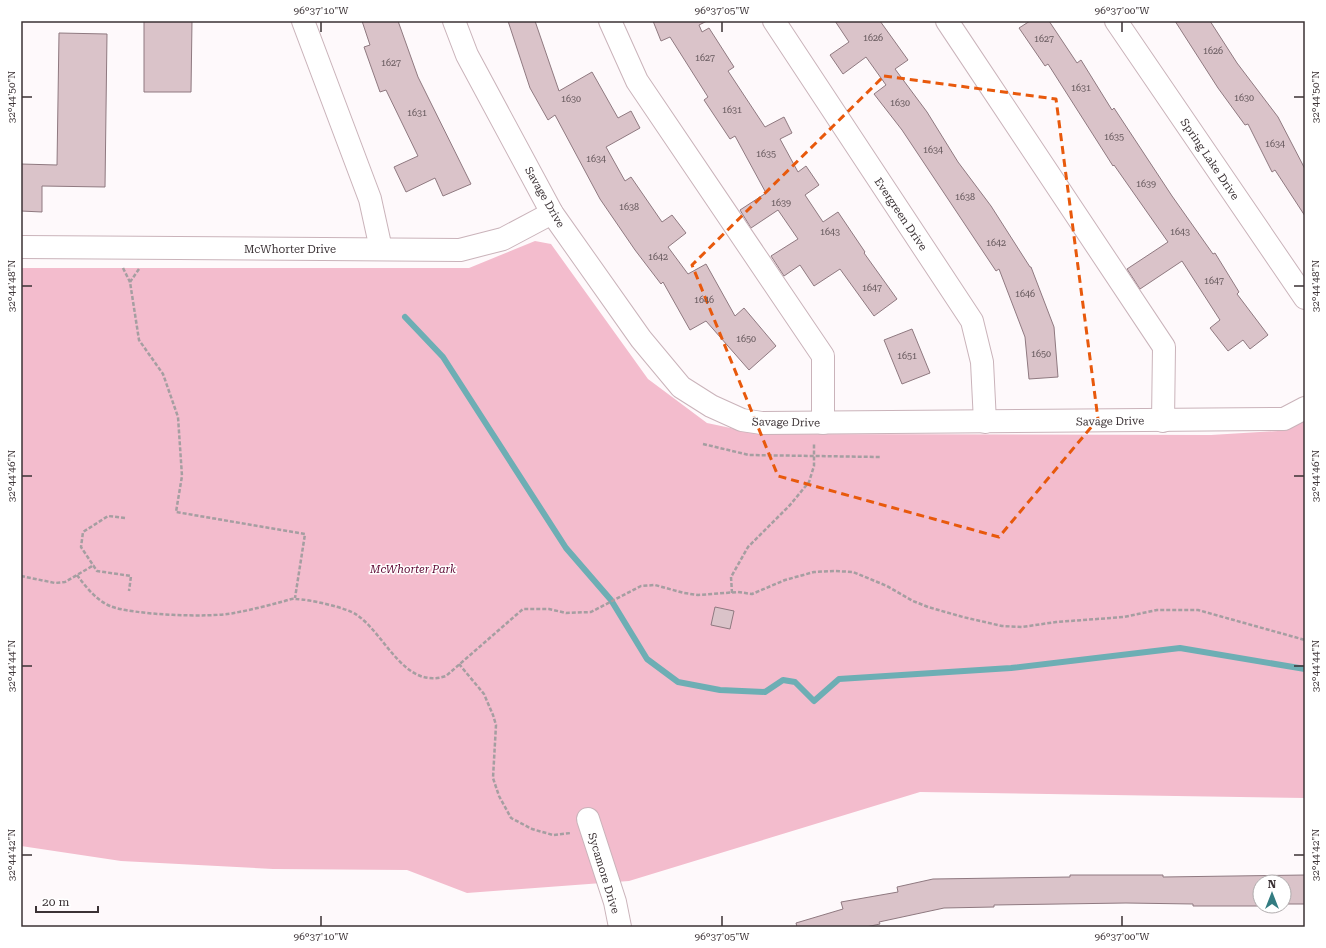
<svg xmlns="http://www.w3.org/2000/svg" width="1326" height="948" viewBox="0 0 1326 948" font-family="'Roboto Serif',serif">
	<rect width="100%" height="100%" fill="#fef9fb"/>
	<path fill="#f3bccd" d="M 535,241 L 551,244 L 648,379 L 707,423 L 759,434 L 1211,435 L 1278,431 L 1305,421 L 1305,798 L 920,792 L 629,881 L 467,893 L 407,870 L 273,869 L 121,861 L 21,846 L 21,268 L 469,268 Z"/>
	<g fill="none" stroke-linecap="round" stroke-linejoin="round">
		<path stroke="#6daeb4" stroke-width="6" d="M 405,317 L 443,357 L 566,548 L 611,600 L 647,659 L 678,682 L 720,690 L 765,692 L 783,680 L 795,682 L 814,701 L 839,679 L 1011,668 L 1180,648 L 1305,669"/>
	</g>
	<g fill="#dac3c9" stroke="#8f7980">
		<path d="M 144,21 L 192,21 L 191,92 L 144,92 Z"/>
		<path d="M 362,21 L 398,21 L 418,77 L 471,184 L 443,196 L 435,178 L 406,192 L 394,167 L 418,156 L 386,90 L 380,92 L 364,47 L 370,45 Z"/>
		<path d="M 508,21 L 535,21 L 559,91 L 592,72 L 618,118 L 631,111 L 640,128 L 606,147 L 625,181 L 631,177 L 662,222 L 672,215 L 686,233 L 668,247 L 688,274 L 706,264 L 735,316 L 744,308 L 776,346 L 749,370 L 706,321 L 690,330 L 663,282 L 661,284 L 635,250 L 600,199 L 555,115 L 548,120 L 530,88 Z"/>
		<path d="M 653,21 L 707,21 L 699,25 L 702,32 L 709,28 L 734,67 L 728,71 L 765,127 L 784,117 L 792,133 L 780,139 L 798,172 L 806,166 L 819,185 L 805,195 L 823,222 L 838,212 L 865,252 L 864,253 L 897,299 L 874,316 L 840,269 L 814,286 L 800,265 L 784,276 L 771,256 L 798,239 L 778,210 L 751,228 L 740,210 L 766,193 L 735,136 L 730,139 L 704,100 L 708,97 L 670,37 L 661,41 Z"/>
		<path d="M 835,21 L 880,21 L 908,60 L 895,69 L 927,112 L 958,162 L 991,206 L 1030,267 L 1031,267 L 1054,327 L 1058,377 L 1029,379 L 1025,337 L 999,269 L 996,271 L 902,130 L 874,94 L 886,85 L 866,57 L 843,74 L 830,55 L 849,42 Z"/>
		<path d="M 1030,21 L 1049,21 L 1077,63 L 1081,60 L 1112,110 L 1114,108 L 1172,196 L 1213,254 L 1215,253 L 1239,292 L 1237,294 L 1268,335 L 1250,349 L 1243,340 L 1228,351 L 1210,328 L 1220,320 L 1182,261 L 1140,289 L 1127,269 L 1168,242 L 1114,165 L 1113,166 L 1048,64 L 1045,66 L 1019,28 Z"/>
		<path d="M 1175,21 L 1210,21 L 1237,63 L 1278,117 L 1305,169 L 1305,216 L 1275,170 L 1272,172 L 1248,124 L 1245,125 L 1218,88 Z"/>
		<path d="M 59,33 L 107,34 L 105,187 L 42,186 L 42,212 L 21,211 L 21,164 L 57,165 Z"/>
		<path d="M 912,329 L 930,373 L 902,384 L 884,340 Z"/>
		<path d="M 715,607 L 734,611 L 730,629 L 711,625 Z"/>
		<path d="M 1070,875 L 1163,875 L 1163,877 L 1305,875 L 1305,904 L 1284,904 L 1284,882 L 1260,882 L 1260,906 L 1193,906 L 1193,904 L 1126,903 L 994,905 L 994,907 L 944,908 L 879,922 L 880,924 L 866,927 L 797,927 L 796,923 L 843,909 L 841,902 L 898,892 L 897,887 L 933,879 L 1070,877 Z"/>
	</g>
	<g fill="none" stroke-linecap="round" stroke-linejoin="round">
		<defs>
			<g id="minor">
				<path d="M 303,21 L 370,199 L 381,249"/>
				<path d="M 454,21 L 467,55 L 552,213 L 641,339 L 681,387 L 711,406 L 742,420 L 762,423 L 1284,419 L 1305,408"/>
				<path d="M 610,21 L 637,81 L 823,356 L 823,423"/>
				<path d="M 774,21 L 972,321 L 982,362 L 985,422"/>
				<path d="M 947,21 L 1164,347 L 1163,421"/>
				<path d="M 1116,21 L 1305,298"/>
				<path d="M 21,247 L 460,250 L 503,239 L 552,213"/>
				<path d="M 588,819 L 615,902 L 620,927"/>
			</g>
		</defs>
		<use href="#minor" stroke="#cab3ba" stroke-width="24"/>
		<g stroke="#a59ea1" stroke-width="2.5" stroke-dasharray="4 2" stroke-linecap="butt">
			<path d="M 123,268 L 130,282"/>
			<path d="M 139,269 L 130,282 L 139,340 L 163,374 L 178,417 L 182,476 L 176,512 L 305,534 L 295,598"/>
			<path d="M 703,444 L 749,455 L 880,457"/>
			<path d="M 125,518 L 108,516 L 83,532 L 81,547 L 97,571 L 131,576 L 129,591"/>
			<path d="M 77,575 C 86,587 96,600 110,606 C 132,615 210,618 234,613 C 250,610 266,606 281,602 C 286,601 291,598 296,599 C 308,599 348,608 357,615 C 386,635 404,690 446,676 L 523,609 L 549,609 L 566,613 L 591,612 L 641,586 L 655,585 L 684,593 L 698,595 L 738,592 L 752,594 L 785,580 L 814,572 L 835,571 L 853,572 L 887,586 L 913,601 L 928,607 L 963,617 L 1002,626 L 1022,627 L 1056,622 L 1124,617 L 1157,610 L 1198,610 L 1305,640"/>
			<path d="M 21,576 L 55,583 L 65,582 L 94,565"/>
			<path d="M 732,593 L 731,577 L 748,547 L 790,505 L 809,482 L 814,466 L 814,444"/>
			<path d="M 459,664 L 484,694 L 493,715 L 496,725 L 493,778 L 499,796 L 511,818 L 532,829 L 553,835 L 571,833"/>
		</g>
		<use href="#minor" stroke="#fff" stroke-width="22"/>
	</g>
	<path fill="none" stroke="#e8590c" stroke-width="3" stroke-dasharray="8 5" stroke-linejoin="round" d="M 884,76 L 1056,99 L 1098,419 L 999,537 L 778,476 L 692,265 Z"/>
	<path fill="none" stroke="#3b3235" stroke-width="1.5" d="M 321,22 L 321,32M 722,22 L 722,32M 1122,22 L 1122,32M 22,97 L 32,97M 1294,97 L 1304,97M 22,286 L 32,286M 1294,286 L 1304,286M 22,476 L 32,476M 1294,476 L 1304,476M 22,666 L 32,666M 1294,666 L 1304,666M 22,855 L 32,855M 1294,855 L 1304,855M 321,916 L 321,926M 722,916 L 722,926M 1122,916 L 1122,926"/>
	<g text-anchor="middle" stroke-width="3" stroke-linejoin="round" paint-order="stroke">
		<g font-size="9" fill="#63565a">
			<text x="873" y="41">1626</text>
			<text x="1044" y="42">1627</text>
			<text x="1213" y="54">1626</text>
			<text x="705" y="61">1627</text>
			<text x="391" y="66">1627</text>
			<text x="1081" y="91">1631</text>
			<text x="1244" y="101">1630</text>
			<text x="571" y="102">1630</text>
			<text x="900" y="106">1630</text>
			<text x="732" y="113">1631</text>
			<text x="417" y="116">1631</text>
			<text x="1114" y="140">1635</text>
			<text x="1275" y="147">1634</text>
			<text x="933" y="153">1634</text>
			<text x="766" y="157">1635</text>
			<text x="596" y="162">1634</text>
			<text x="1146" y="187">1639</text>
			<text x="965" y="200">1638</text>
			<text x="781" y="206">1639</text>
			<text x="629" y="210">1638</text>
			<text x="830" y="235">1643</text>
			<text x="1180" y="235">1643</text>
			<text x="996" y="246">1642</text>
			<text x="658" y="260">1642</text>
			<text x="1214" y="284">1647</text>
			<text x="872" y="291">1647</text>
			<text x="1025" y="297">1646</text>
			<text x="704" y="303">1646</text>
			<text x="746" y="342">1650</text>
			<text x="1041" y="357">1650</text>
			<text x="907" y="359">1651</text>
		</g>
		<g font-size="11" fill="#3b3235" stroke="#fff">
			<text transform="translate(1210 159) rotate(56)" y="4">Spring Lake Drive</text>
			<text transform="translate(545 197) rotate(60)" y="4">Savage Drive</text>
			<text transform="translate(901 214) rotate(56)" y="4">Evergreen Drive</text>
			<text x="290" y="253">McWhorter Drive</text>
			<text transform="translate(1110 421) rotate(-1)" y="4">Savage Drive</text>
			<text transform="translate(786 422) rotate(1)" y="4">Savage Drive</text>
			<text transform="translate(604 873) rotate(73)" y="4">Sycamore Drive</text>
		</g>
		<g font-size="11" font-style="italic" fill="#5e0732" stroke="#fff">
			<text x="413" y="573">McWhorter Park</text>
		</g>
	</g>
	<rect width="1326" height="948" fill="none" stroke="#ffffff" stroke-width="44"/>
	<g transform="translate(1272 894)"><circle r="19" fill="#ffffff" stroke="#b1adae"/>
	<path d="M0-3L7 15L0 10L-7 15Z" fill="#337c81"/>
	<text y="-6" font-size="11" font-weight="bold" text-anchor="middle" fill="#3b3235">N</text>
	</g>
	<path d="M36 906v6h62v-6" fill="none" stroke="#3b3235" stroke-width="2"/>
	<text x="42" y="906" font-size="12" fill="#3b3235" stroke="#ffffff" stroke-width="3" paint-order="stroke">20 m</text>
	<rect x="22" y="22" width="1282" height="904" fill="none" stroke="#3b3235" stroke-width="1.5"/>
	<g font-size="10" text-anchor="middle" fill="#3b3235">
		<text x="321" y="14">96°37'10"W</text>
		<text x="722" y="14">96°37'05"W</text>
		<text x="1122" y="14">96°37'00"W</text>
		<text transform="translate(11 97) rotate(-90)" y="4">32°44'50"N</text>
		<text transform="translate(1315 97) rotate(-90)" y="4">32°44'50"N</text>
		<text transform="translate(11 286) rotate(-90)" y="4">32°44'48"N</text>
		<text transform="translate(1315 286) rotate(-90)" y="4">32°44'48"N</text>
		<text transform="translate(11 476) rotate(-90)" y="4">32°44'46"N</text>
		<text transform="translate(1315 476) rotate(-90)" y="4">32°44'46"N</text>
		<text transform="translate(11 666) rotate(-90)" y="4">32°44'44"N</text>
		<text transform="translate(1315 666) rotate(-90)" y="4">32°44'44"N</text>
		<text transform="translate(11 855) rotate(-90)" y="4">32°44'42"N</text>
		<text transform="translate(1315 855) rotate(-90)" y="4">32°44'42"N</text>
		<text x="321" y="940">96°37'10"W</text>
		<text x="722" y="940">96°37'05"W</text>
		<text x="1122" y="940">96°37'00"W</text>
	</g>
</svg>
